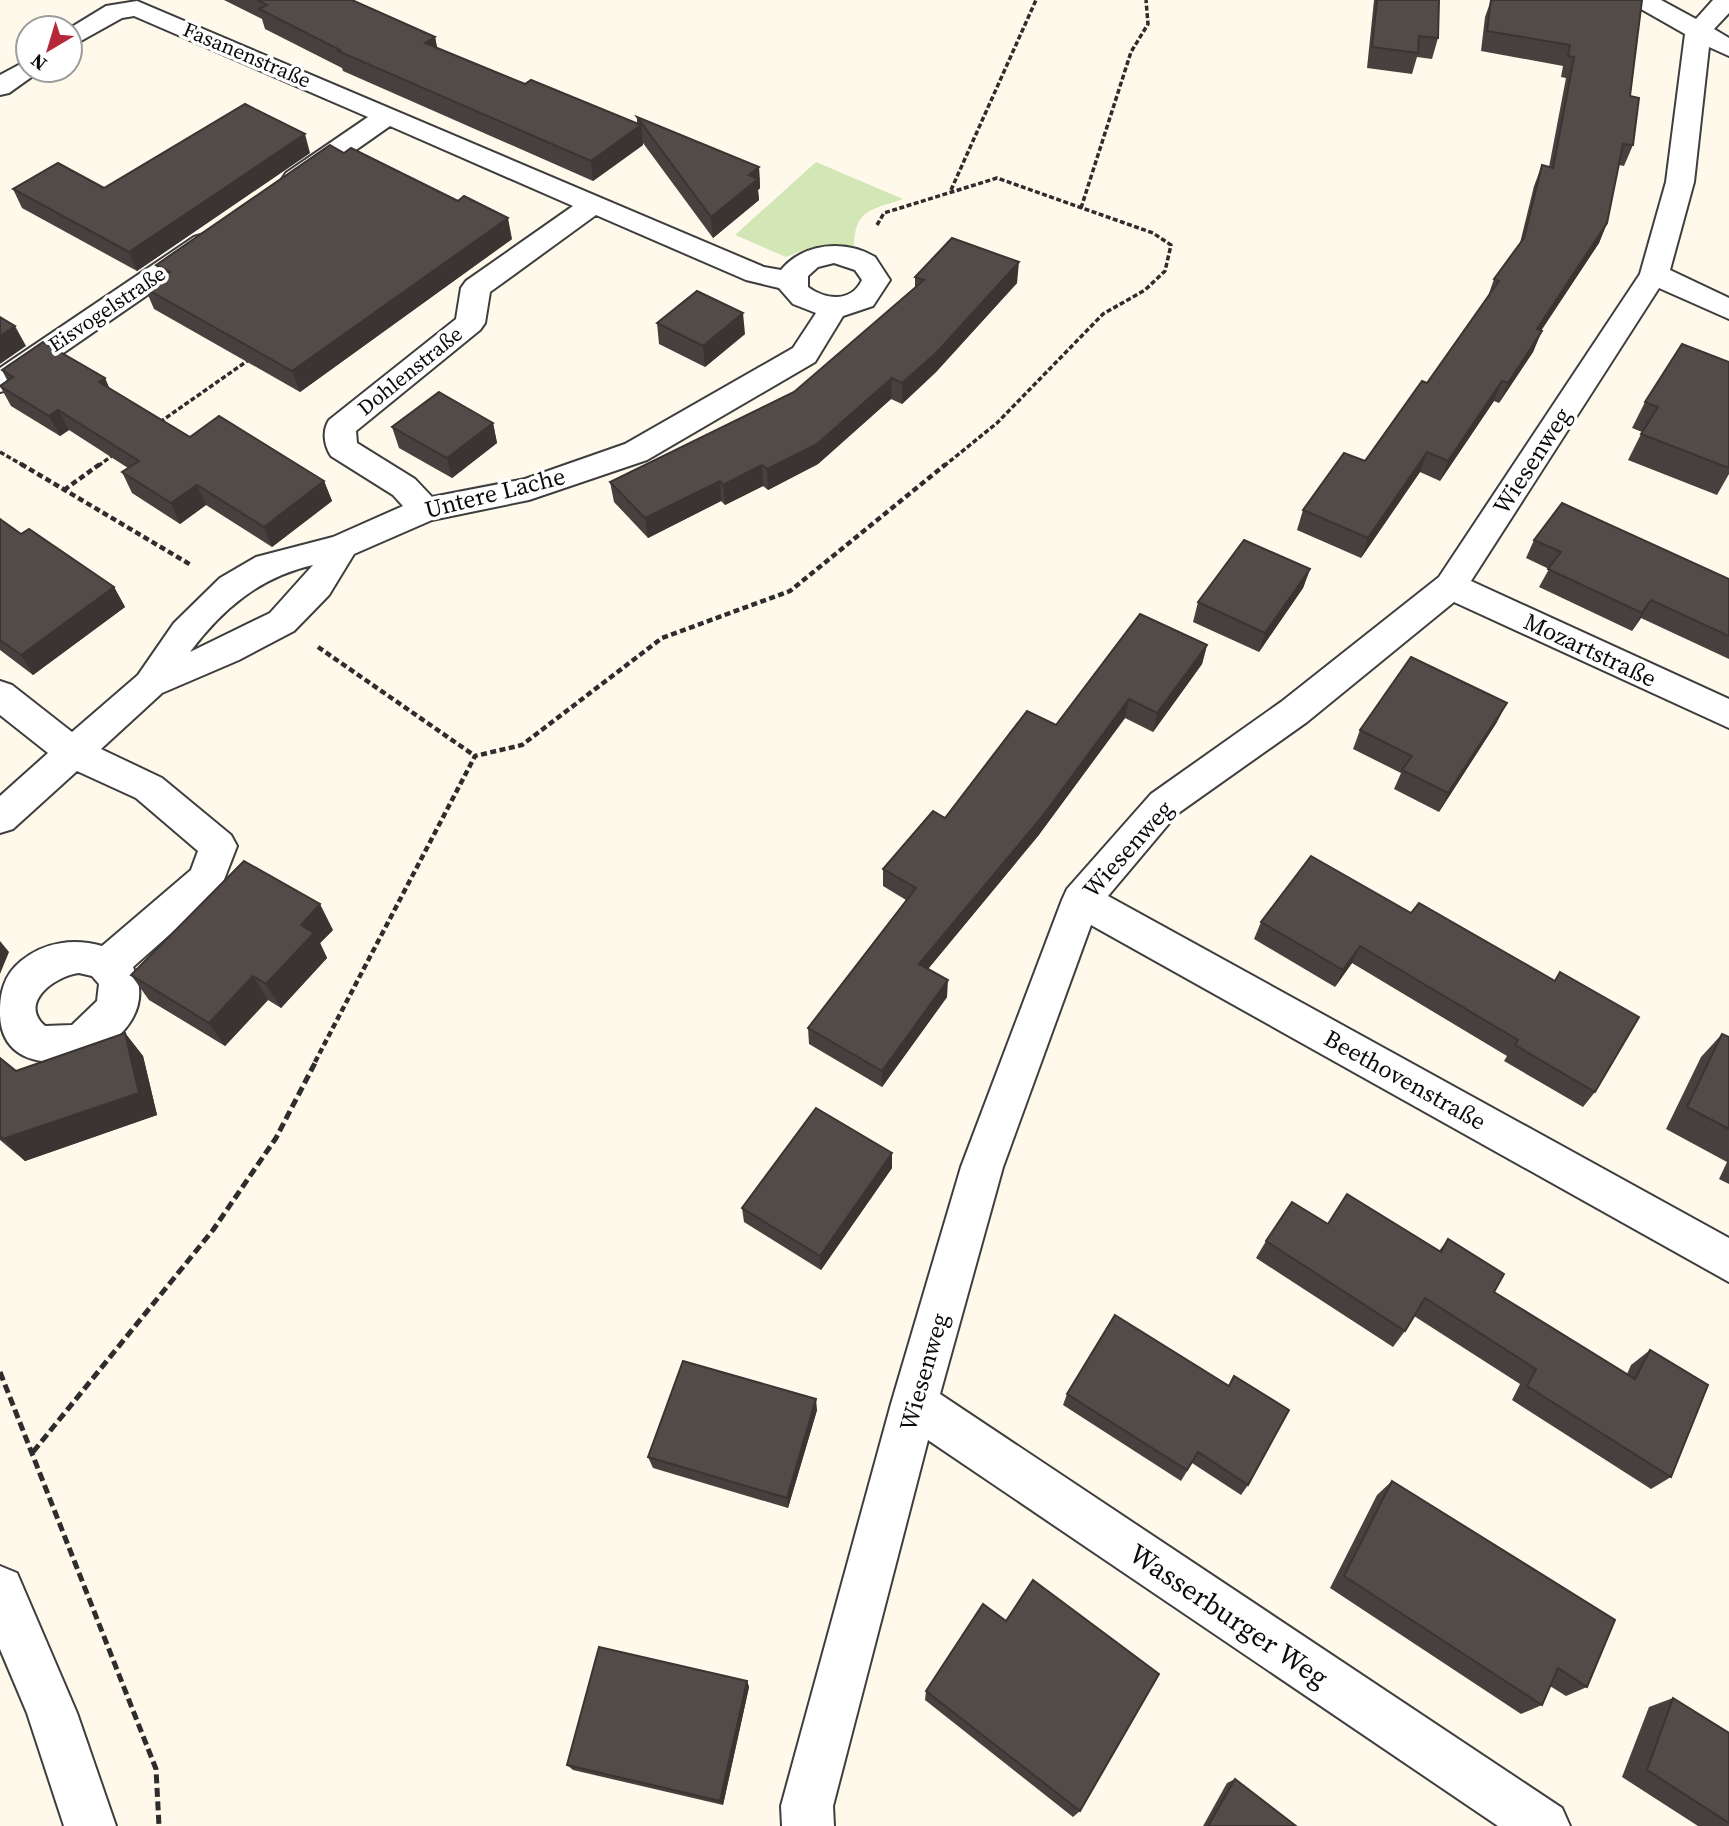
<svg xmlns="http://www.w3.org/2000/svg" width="1729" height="1826" viewBox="0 0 1729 1826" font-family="'Source Serif 4',serif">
	<rect width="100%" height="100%" fill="#fef9ea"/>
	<path fill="#d2e6b6" d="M 816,162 L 903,199 C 871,210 854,209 854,248 L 806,249 L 786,257 L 735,235 Z"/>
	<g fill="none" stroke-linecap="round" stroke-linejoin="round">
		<defs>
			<g id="minor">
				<path d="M 1631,0 L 1661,0 L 1696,19 L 1713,0 L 1729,0 L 1729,13 L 1714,29 L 1729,38 L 1729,56 L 1709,47 L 1694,182 L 1670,270 L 1729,298 L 1729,319 L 1659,288 L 1471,581 L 1729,699 L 1729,728 L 1454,602 L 1307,722 L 1177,814 L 1108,896 L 1729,1238 L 1729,1282 L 1091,925 L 1003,1167 L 940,1394 L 1562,1808 L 1570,1826 L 1498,1826 L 928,1440 L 833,1806 L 834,1826 L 782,1826 L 781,1806 L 891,1404 L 961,1167 L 1062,900 L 1067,889 L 1151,794 L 1281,702 L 1439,577 L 1640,274 L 1666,182 L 1685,34 L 1634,5 Z"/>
				<path d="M 137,1 L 764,267 L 781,270 C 803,243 845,239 875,257 L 890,280 L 873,306 L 843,316 L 815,362 L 647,460 L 529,500 L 432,520 L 354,554 L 329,595 L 294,631 L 239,660 L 162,693 L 101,749 L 162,778 L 231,835 L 237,846 L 220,890 L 133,967 C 174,1052 0,1106 0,1013 C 0,992 4,975 21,961 C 44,942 74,938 102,946 L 191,870 L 198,851 L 136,798 L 77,771 L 13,829 L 0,833 L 0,796 L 48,753 L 0,715 L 0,681 L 12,685 L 72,732 L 138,675 L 174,623 L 220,578 L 256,557 L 333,537 L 403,506 L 393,495 L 331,456 C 324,445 322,431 329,420 L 456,319 L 461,288 L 466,281 L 573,206 L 390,126 L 306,185 L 286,185 L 282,179 L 286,173 L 368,117 L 134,16 L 122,18 L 70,47 L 70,28 L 106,6 ZM 596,215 L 746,280 L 779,288 L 793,304 L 816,313 L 793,348 L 625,444 L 525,479 L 432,497 L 415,479 L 357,443 L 356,431 L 480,330 L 485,323 L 490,292 ZM 834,263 L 855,270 L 862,280 C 851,303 826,300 808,287 L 808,276 L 818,267 ZM 313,565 L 270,613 L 190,652 C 222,609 260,577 313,565 ZM 79,973 L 92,976 L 99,984 L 97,1001 L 72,1025 L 45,1026 C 18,1003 55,976 79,973 Z"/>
				<path d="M 28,60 L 28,70 L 40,70 L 37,73 L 9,93 L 0,95 L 0,75 Z"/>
				<path d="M 204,234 L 214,237 L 218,243 L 214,249 L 11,389 L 0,392 L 0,368 L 194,237 Z"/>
				<path d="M 0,1566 L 17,1573 L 77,1713 L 116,1826 L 64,1826 L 27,1713 L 0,1649 Z"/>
			</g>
		</defs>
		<use href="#minor" stroke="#3e3e3e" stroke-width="4"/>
		<g stroke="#2d2d2d" stroke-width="3.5" stroke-dasharray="5 2.5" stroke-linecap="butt">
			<path d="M 951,190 L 1036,0"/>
			<path d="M 1081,208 L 1131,52 L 1148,24 L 1146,0"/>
			<path d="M 877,225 L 884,213 L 997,178 L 1153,233 L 1171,245 L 1165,271 L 1145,290 L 1103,314 L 997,423 L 944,466"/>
			<path d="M 160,422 L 250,359"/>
			<path d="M 0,452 L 24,466"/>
			<path d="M 98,466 L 113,455"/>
		</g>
		<g stroke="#2d2d2d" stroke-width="4.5" stroke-dasharray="6 3.5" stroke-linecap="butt">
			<path d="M 21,464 L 191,565"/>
			<path d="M 64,490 L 100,464"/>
			<path d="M 318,647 L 475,756"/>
			<path d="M 315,1062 L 475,756 L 522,745 L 662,638 L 790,591 L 946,464"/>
		</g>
		<g stroke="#2d2d2d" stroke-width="5" stroke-dasharray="9 4.5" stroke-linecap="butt">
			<path d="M 0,1372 L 156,1769 L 159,1826"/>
			<path d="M 33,1452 L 213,1230 L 276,1138 L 316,1061"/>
		</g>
		<use href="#minor" fill="#fff" fill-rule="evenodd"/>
	</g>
	<g fill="#47403e">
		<path d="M 224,0 L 352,0 L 435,37 L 437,48 L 525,84 L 637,124 L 637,117 L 759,167 L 760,188 L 758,190 L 759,200 L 713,238 L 643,143 L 643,145 L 593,181 L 343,71 L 342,68 L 265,29 L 262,19 Z"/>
		<path d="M 1374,0 L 1439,0 L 1438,38 L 1432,59 L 1417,57 L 1412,74 L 1367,68 Z"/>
		<path d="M 1491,0 L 1642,0 L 1630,96 L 1633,145 L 1624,166 L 1619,165 L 1607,223 L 1599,243 L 1541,331 L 1533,352 L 1499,403 L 1494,401 L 1440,481 L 1420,472 L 1361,558 L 1297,530 L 1303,510 L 1365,461 L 1427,383 L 1487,299 L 1494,279 L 1520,243 L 1534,186 L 1542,165 L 1549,167 L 1566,78 L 1561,77 L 1563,66 L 1481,51 L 1485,17 Z"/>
		<path d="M 310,153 L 137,271 L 22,208 L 13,189 L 104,188 Z"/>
		<path d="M 512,239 L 300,392 L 154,309 L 145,288 L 161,278 L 156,265 Z"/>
		<path d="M 915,277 L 1017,283 L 936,372 L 902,404 L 891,399 L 818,464 L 768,490 L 763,486 L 725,505 L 721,501 L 648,538 L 614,502 L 610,482 L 794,392 L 915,288 Z"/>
		<path d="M 657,323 L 745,334 L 705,367 L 659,344 Z"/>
		<path d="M 1729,362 L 1729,474 L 1717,495 L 1628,460 L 1642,432 L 1632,428 L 1645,402 Z"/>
		<path d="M 2,370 L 105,378 L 109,388 L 190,437 L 324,481 L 332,501 L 272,547 L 206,505 L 180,524 L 132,493 L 122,472 L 128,468 L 69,430 L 60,436 L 11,406 L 0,386 L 7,380 Z"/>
		<path d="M 493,423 L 497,443 L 452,478 L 399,448 L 392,427 Z"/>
		<path d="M 0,519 L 21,534 L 114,587 L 125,607 L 33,675 L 0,650 Z"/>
		<path d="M 1534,540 L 1729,579 L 1729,659 L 1641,618 L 1632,631 L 1539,587 L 1549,569 L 1526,558 Z"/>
		<path d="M 1310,569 L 1303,588 L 1259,652 L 1193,622 L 1198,602 Z"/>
		<path d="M 1207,645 L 1202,664 L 1153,732 L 1125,718 L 1038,836 L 928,969 L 947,997 L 882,1087 L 809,1044 L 808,1028 L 906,900 L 883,886 L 883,869 L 1056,725 Z"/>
		<path d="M 1497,722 L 1439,812 L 1394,789 L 1401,773 L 1353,749 L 1360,730 Z"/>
		<path d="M 1311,856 L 1595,1092 L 1583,1107 L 1504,1061 L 1507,1056 L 1352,963 L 1335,987 L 1254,939 L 1261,922 Z"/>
		<path d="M 333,930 L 320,943 L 327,958 L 281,1008 L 268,1000 L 225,1046 L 149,1000 L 131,975 Z"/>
		<path d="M 125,1033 L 143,1056 L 157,1115 L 25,1161 L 0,1140 L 0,1058 L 16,1071 Z"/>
		<path d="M 1722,1034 L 1729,1037 L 1729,1184 L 1719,1179 L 1727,1162 L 1666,1129 L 1701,1057 Z"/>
		<path d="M 892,1168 L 821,1270 L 744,1222 L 742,1208 Z"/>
		<path d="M 1328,1224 L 1439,1251 L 1448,1239 L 1494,1292 L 1627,1374 L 1631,1365 L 1650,1350 L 1671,1477 L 1651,1489 L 1512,1400 L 1520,1384 L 1414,1316 L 1405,1331 L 1393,1347 L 1256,1258 L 1266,1241 Z"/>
		<path d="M 1229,1386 L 1248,1485 L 1241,1495 L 1192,1463 L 1181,1481 L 1063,1405 L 1067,1394 Z"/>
		<path d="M 817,1410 L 788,1508 L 653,1468 L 648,1457 Z"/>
		<path d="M 1392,1481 L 1587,1687 L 1566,1696 L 1550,1686 L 1542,1705 L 1521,1714 L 1330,1588 L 1377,1495 Z"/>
		<path d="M 1006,1621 L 1080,1811 L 1073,1817 L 925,1700 L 926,1691 Z"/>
		<path d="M 747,1681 L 749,1687 L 723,1805 L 573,1770 L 567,1765 Z"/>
		<path d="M 1673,1698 L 1729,1733 L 1729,1826 L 1698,1826 L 1622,1777 L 1649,1707 Z"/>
		<path d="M 1235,1779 L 1296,1826 L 1203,1826 L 1227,1783 Z"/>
	</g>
	<g fill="#3a3432">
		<path d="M 435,37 L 439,57 L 425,43 Z"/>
		<path d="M 641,125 L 643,145 L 593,181 L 591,161 Z"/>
		<path d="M 305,134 L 310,153 L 137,271 L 129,252 Z"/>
		<path d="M 759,167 L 760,188 L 758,190 L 759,200 L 713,238 L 711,217 L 749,175 Z"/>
		<path d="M 508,218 L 512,239 L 300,392 L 292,371 Z"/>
		<path d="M 1607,223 L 1599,243 L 1528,350 L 1537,329 Z"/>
		<path d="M 1019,262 L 1017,283 L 936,372 L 902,404 L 902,383 Z"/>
		<path d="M 743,313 L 745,334 L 705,367 L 703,346 Z"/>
		<path d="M 15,326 L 26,346 L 0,364 L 0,336 Z"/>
		<path d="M 1542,331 L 1533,352 L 1499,403 L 1508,383 Z"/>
		<path d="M 105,378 L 114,399 L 99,382 Z"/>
		<path d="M 892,378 L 891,399 L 818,464 L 768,490 L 767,469 Z"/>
		<path d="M 1502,381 L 1494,401 L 1440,481 L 1448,461 Z"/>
		<path d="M 58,410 L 69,430 L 60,436 L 49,416 Z"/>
		<path d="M 493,423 L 497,443 L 452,478 L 447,458 Z"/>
		<path d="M 1427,452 L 1420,472 L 1361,558 L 1368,538 Z"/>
		<path d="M 762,465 L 763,486 L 725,505 L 723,485 Z"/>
		<path d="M 324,481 L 332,501 L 272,547 L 264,527 Z"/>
		<path d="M 720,481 L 721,501 L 648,538 L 645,518 Z"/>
		<path d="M 197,485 L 206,505 L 180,524 L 171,503 Z"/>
		<path d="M 1310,569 L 1303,588 L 1259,652 L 1265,633 Z"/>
		<path d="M 114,587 L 125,607 L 33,675 L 21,655 Z"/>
		<path d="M 1651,600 L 1641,618 L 1632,631 L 1642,613 Z"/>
		<path d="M 1207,645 L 1202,664 L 1153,732 L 1157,713 Z"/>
		<path d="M 1129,699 L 1125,718 L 1038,836 L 918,981 L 919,964 Z"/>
		<path d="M 1507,703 L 1497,722 L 1439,812 L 1448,793 Z"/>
		<path d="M 320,904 L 333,930 L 320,943 L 327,958 L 281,1008 L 266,984 L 301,925 Z"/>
		<path d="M 0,941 L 9,952 L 0,974 Z"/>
		<path d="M 1360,946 L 1352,963 L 1335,987 L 1343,970 Z"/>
		<path d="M 253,976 L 268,1000 L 225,1046 L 209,1023 Z"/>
		<path d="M 948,980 L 947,997 L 882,1087 L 882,1071 Z"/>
		<path d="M 125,1033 L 143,1056 L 157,1115 L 25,1161 L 3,1139 Z"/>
		<path d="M 892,1153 L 892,1168 L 821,1270 L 820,1256 Z"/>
		<path d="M 816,1399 L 817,1410 L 788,1508 L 787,1498 Z"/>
		<path d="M 747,1681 L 749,1687 L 723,1805 L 720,1801 Z"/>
	</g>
	<g fill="#534b48" stroke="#3a3432" stroke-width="2">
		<path d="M 257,0 L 352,0 L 435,37 L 425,43 L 525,84 L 531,80 L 641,125 L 591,161 L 338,51 L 340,50 L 259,9 L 267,5 Z"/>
		<path d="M 1377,0 L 1439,0 L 1438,38 L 1419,36 L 1418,53 L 1372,47 Z"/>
		<path d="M 1491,0 L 1642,0 L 1630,96 L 1639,98 L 1633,145 L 1623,144 L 1607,223 L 1537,329 L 1542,331 L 1508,383 L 1502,381 L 1448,461 L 1427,452 L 1368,538 L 1303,510 L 1344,453 L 1365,461 L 1422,381 L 1427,383 L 1499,281 L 1494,279 L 1524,238 L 1542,165 L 1553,168 L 1574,57 L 1568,56 L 1570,45 L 1487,31 Z"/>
		<path d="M 245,104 L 305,134 L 129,252 L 13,189 L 58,163 L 104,188 Z"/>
		<path d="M 637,117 L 759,167 L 749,175 L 758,179 L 711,217 Z"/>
		<path d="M 330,145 L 344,153 L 351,148 L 458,201 L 464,196 L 508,218 L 292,371 L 145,288 L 170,272 L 156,265 Z"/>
		<path d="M 952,238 L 1019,262 L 937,352 L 902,383 L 892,378 L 817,444 L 767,469 L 762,465 L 723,485 L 720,481 L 645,518 L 610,482 L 794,392 L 924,280 L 915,277 Z"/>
		<path d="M 697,291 L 743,313 L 703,346 L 657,323 Z"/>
		<path d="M 0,317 L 15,326 L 0,336 Z"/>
		<path d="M 43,342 L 105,378 L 99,382 L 190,437 L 219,416 L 324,481 L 264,527 L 197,485 L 171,503 L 122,472 L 139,461 L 58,410 L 49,416 L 0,386 L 13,377 L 2,370 Z"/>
		<path d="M 1682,344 L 1729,362 L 1729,468 L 1641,434 L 1658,407 L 1645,402 Z"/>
		<path d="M 439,392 L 493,423 L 447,458 L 392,427 Z"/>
		<path d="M 1562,503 L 1729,579 L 1729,636 L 1651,600 L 1642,613 L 1548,569 L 1561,552 L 1534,540 Z"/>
		<path d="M 0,519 L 21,534 L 29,529 L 114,587 L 21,655 L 0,640 Z"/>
		<path d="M 1244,540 L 1310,569 L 1265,633 L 1198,602 Z"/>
		<path d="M 1140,614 L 1207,645 L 1157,713 L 1129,699 L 1041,818 L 919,964 L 948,980 L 882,1071 L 808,1028 L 916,888 L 883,869 L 933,811 L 945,818 L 1027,711 L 1056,725 Z"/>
		<path d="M 1411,657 L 1507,703 L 1448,793 L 1402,770 L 1412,756 L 1360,730 Z"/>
		<path d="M 1311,856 L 1411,913 L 1419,903 L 1555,981 L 1560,972 L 1639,1017 L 1595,1092 L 1515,1045 L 1518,1040 L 1360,946 L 1343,970 L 1261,922 Z"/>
		<path d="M 244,861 L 320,904 L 301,925 L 314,933 L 266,984 L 253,976 L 209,1023 L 131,975 Z"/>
		<path d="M 125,1033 L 139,1093 L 3,1139 L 0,1136 L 0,1058 L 16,1071 Z"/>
		<path d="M 1722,1034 L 1729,1037 L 1729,1129 L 1687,1107 Z"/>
		<path d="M 816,1108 L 892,1153 L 820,1256 L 742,1208 Z"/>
		<path d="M 1347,1194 L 1441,1252 L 1448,1239 L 1504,1274 L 1494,1292 L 1635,1379 L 1650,1350 L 1708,1385 L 1671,1477 L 1527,1386 L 1536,1369 L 1425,1298 L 1405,1331 L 1266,1241 L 1292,1202 L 1328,1224 Z"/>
		<path d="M 1115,1315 L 1229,1386 L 1234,1376 L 1289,1410 L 1248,1485 L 1198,1452 L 1187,1470 L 1067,1394 Z"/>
		<path d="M 683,1361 L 816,1399 L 787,1498 L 648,1457 Z"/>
		<path d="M 1392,1481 L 1615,1620 L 1587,1687 L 1558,1668 L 1542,1705 L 1344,1576 Z"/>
		<path d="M 1033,1580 L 1159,1674 L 1080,1811 L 926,1691 L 983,1604 L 1006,1621 Z"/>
		<path d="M 599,1647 L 747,1681 L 720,1801 L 567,1765 Z"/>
		<path d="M 1673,1698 L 1729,1733 L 1729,1823 L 1647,1770 Z"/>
		<path d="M 1235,1779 L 1296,1826 L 1208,1826 Z"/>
	</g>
	<g text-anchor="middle" stroke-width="7" stroke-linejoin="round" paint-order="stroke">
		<g font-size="21" fill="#0b0b0b" stroke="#fff">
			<text transform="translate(247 55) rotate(23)" y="7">Fasanenstraße</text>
			<text transform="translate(107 309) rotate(-34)" y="7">Eisvogelstraße</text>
			<text transform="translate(410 371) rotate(-39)" y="7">Dohlenstraße</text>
		</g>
		<g font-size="24" fill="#0b0b0b" stroke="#fff">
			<text transform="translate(1532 461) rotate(-57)" y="8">Wiesenweg</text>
			<text transform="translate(495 493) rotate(-14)" y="8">Untere Lache</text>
			<text transform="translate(1590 650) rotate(25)" y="8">Mozartstraße</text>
			<text transform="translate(1128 849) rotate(-48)" y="8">Wiesenweg</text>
			<text transform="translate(1405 1080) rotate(29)" y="8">Beethovenstraße</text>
			<text transform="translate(924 1372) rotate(-74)" y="8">Wiesenweg</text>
		</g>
		<g font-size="28" fill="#0b0b0b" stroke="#fff">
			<text transform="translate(1229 1615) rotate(34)" y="10">Wasserburger Weg</text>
		</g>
	</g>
	<g transform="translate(49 49) rotate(218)"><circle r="33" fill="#ffffff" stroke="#9d9d9d" stroke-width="2"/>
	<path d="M0-5L12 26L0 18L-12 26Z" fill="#b42a39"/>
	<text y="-10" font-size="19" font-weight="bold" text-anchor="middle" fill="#0b0b0b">N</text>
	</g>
</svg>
